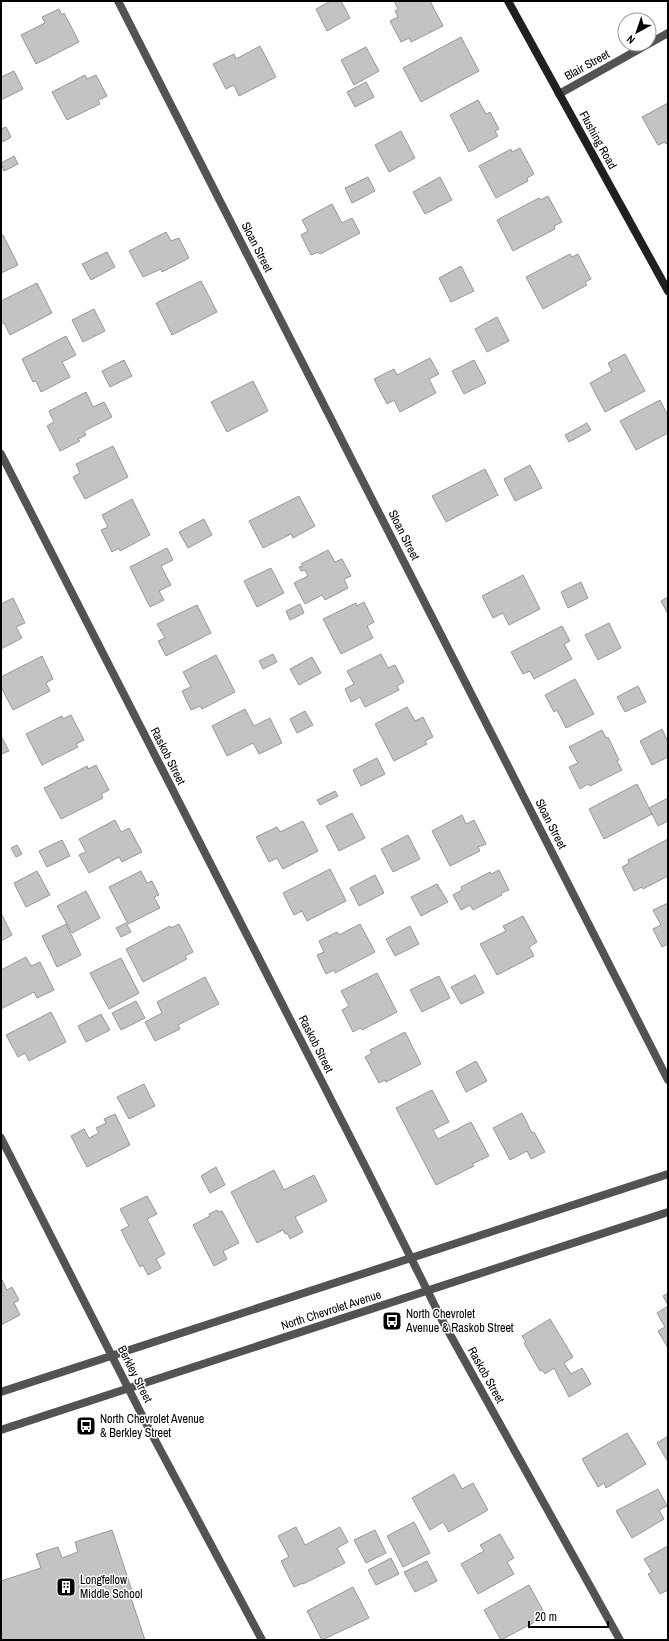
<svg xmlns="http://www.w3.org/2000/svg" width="669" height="1641" viewBox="0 0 669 1641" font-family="'Archivo Narrow',sans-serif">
	<rect width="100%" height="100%" fill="#fff"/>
	<g fill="#c3c3c3" stroke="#979797">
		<path d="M 331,1 L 341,1 L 350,18 L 327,31 L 316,9 Z"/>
		<path d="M 394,1 L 430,1 L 443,26 L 411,42 L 409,38 L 401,42 L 390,21 L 398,17 L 395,11 L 398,9 Z"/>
		<path d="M 59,9 L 62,15 L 64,13 L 79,42 L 36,64 L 21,35 L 45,23 L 42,17 Z"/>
		<path d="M 461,37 L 479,71 L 421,102 L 403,68 Z"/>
		<path d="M 260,46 L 276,77 L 239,96 L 234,85 L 226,89 L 213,64 L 234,54 L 236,59 Z"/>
		<path d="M 366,47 L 379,71 L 354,85 L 341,60 Z"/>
		<path d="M 14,71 L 23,89 L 1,100 L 1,77 Z"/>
		<path d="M 85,75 L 87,79 L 96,75 L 107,96 L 98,100 L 100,104 L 67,120 L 52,92 Z"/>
		<path d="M 366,82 L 374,97 L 355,107 L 347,92 Z"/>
		<path d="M 478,100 L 486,114 L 490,112 L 499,129 L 495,131 L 498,136 L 469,152 L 450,115 Z"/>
		<path d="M 668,103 L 668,143 L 666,144 L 665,142 L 658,145 L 642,117 Z"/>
		<path d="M 6,127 L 11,137 L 3,142 L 1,138 L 1,129 Z"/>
		<path d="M 401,131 L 415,158 L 389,172 L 375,145 Z"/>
		<path d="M 520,148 L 534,174 L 527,178 L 528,181 L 496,198 L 479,166 L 511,149 L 512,152 Z"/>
		<path d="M 14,156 L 18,164 L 4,171 L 1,163 Z"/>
		<path d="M 368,177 L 375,191 L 352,203 L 345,188 Z"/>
		<path d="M 440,177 L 452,200 L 425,214 L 413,192 Z"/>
		<path d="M 548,196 L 562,222 L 554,226 L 555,229 L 513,251 L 497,220 L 539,198 L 540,200 Z"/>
		<path d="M 332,204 L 342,223 L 352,218 L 360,233 L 320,254 L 318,252 L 311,255 L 301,235 L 308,231 L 302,220 Z"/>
		<path d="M 166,232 L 171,241 L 179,238 L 189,258 L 162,272 L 161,269 L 143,277 L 129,251 Z"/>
		<path d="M 3,235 L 18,265 L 1,273 L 1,236 Z"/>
		<path d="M 107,252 L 115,267 L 91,280 L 82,264 Z"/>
		<path d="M 570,254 L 572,257 L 578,254 L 591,279 L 585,282 L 587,285 L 543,309 L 526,277 Z"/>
		<path d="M 461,266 L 474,291 L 451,302 L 439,278 Z"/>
		<path d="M 201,281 L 217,312 L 172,335 L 156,303 Z"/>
		<path d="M 37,283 L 52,313 L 10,335 L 4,323 L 1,324 L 1,301 Z"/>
		<path d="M 94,309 L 105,331 L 83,342 L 72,320 Z"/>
		<path d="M 497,317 L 509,341 L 487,352 L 475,329 Z"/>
		<path d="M 66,336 L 76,355 L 62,362 L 70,377 L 41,392 L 36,381 L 33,382 L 22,359 Z"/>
		<path d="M 625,354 L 645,391 L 605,412 L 590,383 L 612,371 L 608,363 Z"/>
		<path d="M 430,358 L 439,374 L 429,379 L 436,393 L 400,412 L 394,400 L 387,404 L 374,379 L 394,369 L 397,375 Z"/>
		<path d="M 124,360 L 132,376 L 110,387 L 102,371 Z"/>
		<path d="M 474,360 L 486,383 L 464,394 L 452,371 Z"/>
		<path d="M 253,381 L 268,411 L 227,432 L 211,402 Z"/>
		<path d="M 86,392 L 93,407 L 104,402 L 112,417 L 84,431 L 86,435 L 78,439 L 80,441 L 60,451 L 47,426 L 54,422 L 49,411 Z"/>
		<path d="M 660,400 L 668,416 L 668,433 L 636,450 L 620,421 Z"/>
		<path d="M 587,423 L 591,430 L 569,442 L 565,435 Z"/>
		<path d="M 113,446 L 128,477 L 85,499 L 73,477 L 80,473 L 76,464 Z"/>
		<path d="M 530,465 L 542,488 L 515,501 L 504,479 Z"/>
		<path d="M 485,469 L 498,495 L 446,522 L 432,496 Z"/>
		<path d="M 299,496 L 315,526 L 293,538 L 291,534 L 263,548 L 249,521 Z"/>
		<path d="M 132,499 L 150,535 L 120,551 L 119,548 L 112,552 L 101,530 L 108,527 L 102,515 Z"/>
		<path d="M 204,519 L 212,535 L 188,548 L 179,532 Z"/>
		<path d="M 167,548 L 173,560 L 161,566 L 171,585 L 159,591 L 164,600 L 150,607 L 130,567 Z"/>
		<path d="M 328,550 L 335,562 L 342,559 L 351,576 L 344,579 L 348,588 L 325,600 L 322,595 L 305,604 L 294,583 L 308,576 L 305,570 L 301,571 L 299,567 L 303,566 L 301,564 Z"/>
		<path d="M 271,568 L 284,593 L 257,607 L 244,581 Z"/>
		<path d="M 523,575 L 540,609 L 509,625 L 503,613 L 493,618 L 482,596 Z"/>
		<path d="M 581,582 L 588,598 L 568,608 L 561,592 Z"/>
		<path d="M 668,597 L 668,614 L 661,601 Z"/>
		<path d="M 13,598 L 25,623 L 16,627 L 22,638 L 1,649 L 1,604 Z"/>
		<path d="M 364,602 L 374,622 L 367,626 L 373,638 L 341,654 L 323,619 L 356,603 L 357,606 Z"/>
		<path d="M 300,604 L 304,613 L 290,620 L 286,611 Z"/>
		<path d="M 197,605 L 211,633 L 166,656 L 158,641 L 165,638 L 157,624 Z"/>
		<path d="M 609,623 L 621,648 L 598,660 L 585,635 Z"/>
		<path d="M 562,626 L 570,641 L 564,644 L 572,659 L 534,679 L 530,671 L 523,674 L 511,652 Z"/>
		<path d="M 273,654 L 277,662 L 263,669 L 259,661 Z"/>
		<path d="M 381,654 L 388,668 L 395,665 L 404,682 L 397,686 L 399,690 L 365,707 L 360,697 L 351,702 L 345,689 L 354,684 L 347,671 Z"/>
		<path d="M 216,655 L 235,692 L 202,709 L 200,706 L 191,710 L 182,691 L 191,687 L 183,672 Z"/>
		<path d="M 42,656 L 53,679 L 46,683 L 50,691 L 13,710 L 1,687 L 1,677 Z"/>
		<path d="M 312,657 L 321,673 L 299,685 L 290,669 Z"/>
		<path d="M 575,679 L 594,714 L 566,728 L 557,710 L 554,712 L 545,695 Z"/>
		<path d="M 638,686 L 646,702 L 625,712 L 617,697 Z"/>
		<path d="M 407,707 L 415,721 L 423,717 L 433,737 L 425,741 L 427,744 L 394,761 L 375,724 Z"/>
		<path d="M 245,709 L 254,726 L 270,718 L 282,743 L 259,754 L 253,743 L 227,756 L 212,726 Z"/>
		<path d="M 305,711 L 313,725 L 297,733 L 290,719 Z"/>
		<path d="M 71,715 L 84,740 L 76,744 L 78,747 L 42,765 L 26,734 L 62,716 L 63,719 Z"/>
		<path d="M 662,729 L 668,742 L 668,757 L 652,765 L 640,741 Z"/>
		<path d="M 602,730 L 606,738 L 608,737 L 619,760 L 617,761 L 622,770 L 590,786 L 588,784 L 580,789 L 569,767 L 578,763 L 569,747 Z"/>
		<path d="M 1,736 L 9,751 L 1,754 Z"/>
		<path d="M 377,758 L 385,774 L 361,786 L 353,770 Z"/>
		<path d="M 96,765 L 109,790 L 101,794 L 103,798 L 61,819 L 44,788 L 87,766 L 88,769 Z"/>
		<path d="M 637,784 L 652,814 L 604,839 L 589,809 Z"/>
		<path d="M 335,791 L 338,796 L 320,805 L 317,800 Z"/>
		<path d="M 668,798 L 668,821 L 658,826 L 649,808 Z"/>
		<path d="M 352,813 L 365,838 L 339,851 L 326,826 Z"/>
		<path d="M 462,815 L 466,824 L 474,820 L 486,844 L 478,847 L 480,851 L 450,866 L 432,831 Z"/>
		<path d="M 115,820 L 121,832 L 129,828 L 142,852 L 122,862 L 119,857 L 89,873 L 79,855 L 86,852 L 79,839 Z"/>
		<path d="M 303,821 L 318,851 L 283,869 L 277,858 L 269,862 L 256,837 L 277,827 L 280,832 Z"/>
		<path d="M 408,835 L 420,859 L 393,872 L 381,849 Z"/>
		<path d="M 668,839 L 668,876 L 643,889 L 642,887 L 634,891 L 622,867 L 629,863 L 628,860 Z"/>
		<path d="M 62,840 L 70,856 L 47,867 L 39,851 Z"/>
		<path d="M 17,845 L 22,854 L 16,857 L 11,848 Z"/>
		<path d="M 330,869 L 346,901 L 307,921 L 302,911 L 294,915 L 283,893 Z"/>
		<path d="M 499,870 L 509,890 L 501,893 L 502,895 L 473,910 L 470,905 L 461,910 L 453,895 L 462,890 L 461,887 L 490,872 L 491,874 Z"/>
		<path d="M 37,871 L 50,895 L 26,907 L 14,883 Z"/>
		<path d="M 141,871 L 147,883 L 152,881 L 159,895 L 154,897 L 160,908 L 128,924 L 109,887 Z"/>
		<path d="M 375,875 L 384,893 L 359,906 L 350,888 Z"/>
		<path d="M 437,884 L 448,902 L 421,916 L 411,897 Z"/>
		<path d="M 86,891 L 100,918 L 72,933 L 57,906 Z"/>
		<path d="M 668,903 L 668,944 L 662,947 L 653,929 L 661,925 L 653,910 Z"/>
		<path d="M 1,913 L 12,935 L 1,941 Z"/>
		<path d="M 523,916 L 537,942 L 529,947 L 534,956 L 497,975 L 480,944 L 506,931 L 503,926 Z"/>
		<path d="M 126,923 L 131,932 L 121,937 L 116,928 Z"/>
		<path d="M 66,924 L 81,955 L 57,967 L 42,936 Z"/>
		<path d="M 179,924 L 193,952 L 185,956 L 187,959 L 143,982 L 126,949 L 170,926 L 171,928 Z"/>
		<path d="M 360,924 L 375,952 L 335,973 L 334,970 L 326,974 L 317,955 L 324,952 L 319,941 L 337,932 L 339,935 Z"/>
		<path d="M 410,926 L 419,944 L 395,956 L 386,939 Z"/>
		<path d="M 26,957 L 31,966 L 40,962 L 54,990 L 37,998 L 34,992 L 1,1009 L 1,970 Z"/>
		<path d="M 121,958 L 139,993 L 109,1009 L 90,973 Z"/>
		<path d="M 377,973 L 397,1012 L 362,1030 L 360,1028 L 353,1032 L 342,1010 L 349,1006 L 341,991 Z"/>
		<path d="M 475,975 L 484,993 L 461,1004 L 451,987 Z"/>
		<path d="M 439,976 L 450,998 L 422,1012 L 410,990 Z"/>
		<path d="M 205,977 L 219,1004 L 178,1025 L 180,1029 L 155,1041 L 145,1022 L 162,1013 L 157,1002 Z"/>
		<path d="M 136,1001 L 145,1018 L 121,1030 L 112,1013 Z"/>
		<path d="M 51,1012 L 66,1042 L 29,1061 L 25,1053 L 18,1057 L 6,1035 Z"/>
		<path d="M 101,1014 L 110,1030 L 86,1042 L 78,1026 Z"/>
		<path d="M 405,1032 L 421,1064 L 386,1082 L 385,1080 L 379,1083 L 365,1057 L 372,1053 L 370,1050 Z"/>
		<path d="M 476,1061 L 487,1081 L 466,1092 L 456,1072 Z"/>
		<path d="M 144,1084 L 155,1106 L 129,1119 L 117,1097 Z"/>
		<path d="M 432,1090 L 449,1122 L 433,1130 L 438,1139 L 471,1122 L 489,1156 L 472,1164 L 474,1166 L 436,1185 L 396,1108 Z"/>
		<path d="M 522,1113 L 532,1133 L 534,1132 L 545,1152 L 531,1159 L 527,1151 L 510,1160 L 493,1128 Z"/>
		<path d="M 115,1114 L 130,1145 L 87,1167 L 71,1136 L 84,1129 L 89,1138 L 99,1133 L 96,1128 L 106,1123 L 104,1119 Z"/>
		<path d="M 216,1167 L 225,1185 L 210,1193 L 201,1176 Z"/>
		<path d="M 274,1170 L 284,1190 L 314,1175 L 327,1201 L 295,1217 L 303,1232 L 290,1239 L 287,1233 L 285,1234 L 283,1230 L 257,1243 L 231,1192 Z"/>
		<path d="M 147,1196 L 157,1214 L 147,1219 L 165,1254 L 156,1259 L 161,1268 L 148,1275 L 143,1265 L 140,1267 L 121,1230 L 129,1226 L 120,1209 Z"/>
		<path d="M 217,1210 L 218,1212 L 222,1211 L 239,1243 L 223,1251 L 227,1259 L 214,1266 L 193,1225 L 210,1216 L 209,1214 Z"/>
		<path d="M 1,1278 L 7,1290 L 12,1287 L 19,1300 L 14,1303 L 20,1315 L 1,1325 Z"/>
		<path d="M 668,1293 L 668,1305 L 663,1296 Z"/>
		<path d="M 668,1306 L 668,1348 L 658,1331 L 665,1327 L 657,1313 Z"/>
		<path d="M 550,1319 L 573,1357 L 564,1363 L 571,1374 L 582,1368 L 591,1384 L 569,1397 L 554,1368 L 545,1374 L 542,1370 L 540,1371 L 524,1343 L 526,1342 L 522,1336 Z"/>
		<path d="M 627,1433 L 646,1464 L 606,1488 L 604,1483 L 598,1487 L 582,1459 Z"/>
		<path d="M 668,1436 L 668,1462 L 657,1443 Z"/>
		<path d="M 454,1474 L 462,1489 L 473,1483 L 488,1510 L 449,1532 L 443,1522 L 430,1530 L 412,1498 Z"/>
		<path d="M 658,1489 L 667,1506 L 659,1510 L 664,1519 L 632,1538 L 616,1511 Z"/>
		<path d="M 414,1522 L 430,1553 L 403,1567 L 387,1536 Z"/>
		<path d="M 296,1527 L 305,1545 L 340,1527 L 348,1542 L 337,1548 L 345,1563 L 303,1584 L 303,1583 L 294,1587 L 281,1561 L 289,1557 L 278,1536 Z"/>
		<path d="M 112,1530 L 133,1594 L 130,1595 L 145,1640 L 1,1640 L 1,1581 L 41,1568 L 36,1554 L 58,1547 L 62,1558 L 78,1552 L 75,1542 Z"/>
		<path d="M 375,1530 L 386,1553 L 366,1563 L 354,1540 Z"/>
		<path d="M 500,1534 L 514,1558 L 507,1562 L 514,1574 L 478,1594 L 461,1564 L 484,1551 L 480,1545 Z"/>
		<path d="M 668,1546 L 668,1590 L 660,1594 L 648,1574 L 652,1572 L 644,1559 Z"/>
		<path d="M 391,1558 L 399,1574 L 376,1585 L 368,1570 Z"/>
		<path d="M 427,1561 L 437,1581 L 415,1592 L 404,1572 Z"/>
		<path d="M 529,1585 L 546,1616 L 501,1640 L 484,1610 Z"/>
		<path d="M 353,1587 L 369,1618 L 322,1640 L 307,1611 Z"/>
	</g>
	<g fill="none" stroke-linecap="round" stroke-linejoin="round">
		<g stroke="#535353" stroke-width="8">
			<path d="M 118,1 L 668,1080"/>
			<path d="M 559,94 L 668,33"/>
			<path d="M 1,454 L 366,1168 L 442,1320 L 620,1640"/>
			<path d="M 1,1138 L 148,1427 L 262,1640"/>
		</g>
		<g stroke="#535353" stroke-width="8">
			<path d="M 1,1392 L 668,1174"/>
			<path d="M 1,1430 L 668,1212"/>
		</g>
		<path stroke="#202020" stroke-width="8" d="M 508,1 L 668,291"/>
	</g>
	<defs>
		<symbol id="bus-square" viewBox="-11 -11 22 22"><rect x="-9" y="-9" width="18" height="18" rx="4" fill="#000" stroke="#fff"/><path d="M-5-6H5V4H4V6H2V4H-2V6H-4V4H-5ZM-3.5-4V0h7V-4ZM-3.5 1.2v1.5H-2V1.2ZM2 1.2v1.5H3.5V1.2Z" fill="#fff"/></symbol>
		<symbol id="building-square" viewBox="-11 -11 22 22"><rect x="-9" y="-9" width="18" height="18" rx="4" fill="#000" stroke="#fff"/><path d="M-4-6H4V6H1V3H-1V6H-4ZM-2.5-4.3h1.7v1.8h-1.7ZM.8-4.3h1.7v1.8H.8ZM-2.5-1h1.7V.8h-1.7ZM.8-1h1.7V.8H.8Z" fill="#fff"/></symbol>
	</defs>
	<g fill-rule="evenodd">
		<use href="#bus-square" x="381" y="1310" width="22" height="22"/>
		<use href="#bus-square" x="75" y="1415" width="22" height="22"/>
		<use href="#building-square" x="55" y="1576" width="22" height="22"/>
	</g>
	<g text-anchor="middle" stroke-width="3" stroke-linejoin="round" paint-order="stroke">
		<g font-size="12" fill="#000" stroke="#fff">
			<text transform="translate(587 65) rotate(-29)" y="4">Blair Street</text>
			<text transform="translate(598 140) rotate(61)" y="4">Flushing Road</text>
			<text transform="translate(257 247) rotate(63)" y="4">Sloan Street</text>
			<text transform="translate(404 535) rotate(63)" y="4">Sloan Street</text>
			<text transform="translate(168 756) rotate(63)" y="4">Raskob Street</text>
			<text transform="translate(551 824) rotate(63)" y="4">Sloan Street</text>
			<text transform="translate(316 1044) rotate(63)" y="4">Raskob Street</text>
			<text transform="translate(331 1310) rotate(-18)" y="4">North Chevrolet Avenue</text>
			<text transform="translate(135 1374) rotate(63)" y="4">Berkley Street</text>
			<text transform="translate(486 1375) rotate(61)" y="4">Raskob Street</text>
		</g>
		<g font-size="12" fill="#000" stroke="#fff" text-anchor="start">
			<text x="406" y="1318">North Chevrolet<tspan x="406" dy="14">Avenue &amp; Raskob Street</tspan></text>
			<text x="100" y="1423">North Chevrolet Avenue<tspan x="100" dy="14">&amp; Berkley Street</tspan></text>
			<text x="80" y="1584">Longfellow<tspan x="80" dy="14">Middle School</tspan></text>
		</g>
	</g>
	<rect width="669" height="1641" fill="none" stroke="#000000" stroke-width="4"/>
	<g transform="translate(637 32) rotate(220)"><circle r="19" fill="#ffffff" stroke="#999999"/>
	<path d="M0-3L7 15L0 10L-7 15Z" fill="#000000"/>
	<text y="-6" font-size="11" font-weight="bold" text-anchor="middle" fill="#000000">N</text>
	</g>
	<path d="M529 1621v6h79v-6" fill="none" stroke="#000000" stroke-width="2"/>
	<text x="535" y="1621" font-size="12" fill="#000000" stroke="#ffffff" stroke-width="3" paint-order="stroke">20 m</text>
</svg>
